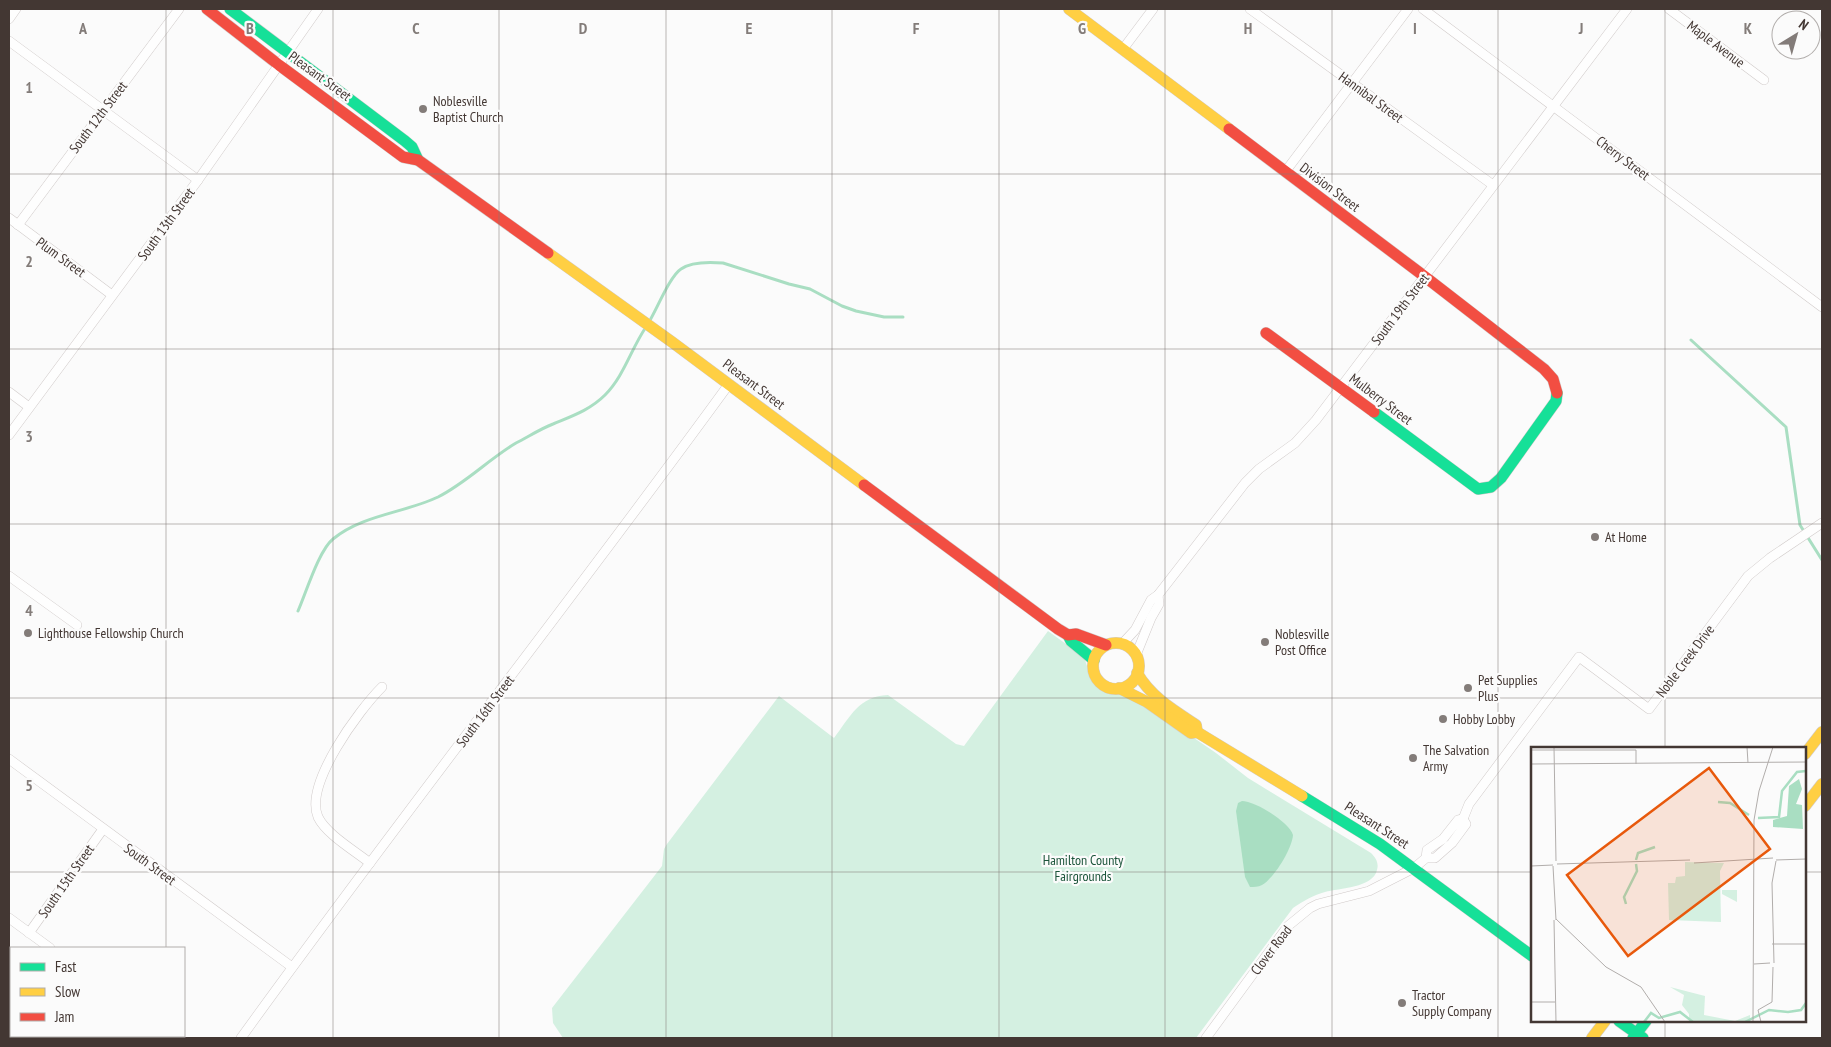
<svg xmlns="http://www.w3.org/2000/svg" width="1831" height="1047" viewBox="0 0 1831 1047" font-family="'PT Sans Narrow',sans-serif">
	<rect width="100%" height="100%" fill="#fbfbfb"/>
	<path fill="#d4f0e1" d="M 1048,631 L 1084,657 L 1088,669 L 1098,684 L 1108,691 L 1140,701 L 1216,753 L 1248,778 L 1371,853 C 1376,858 1379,863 1377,870 C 1373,888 1339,888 1325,892 C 1314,895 1303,901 1293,908 L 1196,1038 L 563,1038 L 553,1023 L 552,1008 L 662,866 L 664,849 L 667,844 L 779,696 L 834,738 C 850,717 859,696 888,695 L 956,744 L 964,746 Z"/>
	<path fill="#a9dec2" d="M 1242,801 C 1255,801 1289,822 1293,835 C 1292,849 1274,878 1262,885 C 1258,887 1254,887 1250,887 L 1245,877 L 1236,811 L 1238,803 Z"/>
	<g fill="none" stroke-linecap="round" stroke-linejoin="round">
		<g stroke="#a9dec2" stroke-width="3">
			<path d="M 649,322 C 657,309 670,276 681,269 C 692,261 711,262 723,263 L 789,284 L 810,289 L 842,306 L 856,311 L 884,317 L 903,317"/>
			<path d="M 1691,340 L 1786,427 L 1800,525 L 1822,560"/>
			<path d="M 298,611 C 306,593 319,550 333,539 C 362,515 404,513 438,497 C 466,483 489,459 516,443 C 528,437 540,429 553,424 C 572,416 590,410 605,395 C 624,376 631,349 646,327"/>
		</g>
		<defs>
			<g id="street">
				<path d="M 1250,9 L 1493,185"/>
				<path d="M 1423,9 L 1822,307"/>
				<path d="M 1669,9 L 1764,80"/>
				<path d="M 9,19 L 16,9"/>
				<path d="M 9,41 L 198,180"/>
				<path d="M 1123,49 L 1153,9"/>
				<path d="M 1285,172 L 1408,9"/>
				<path d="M 9,218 L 112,295"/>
				<path d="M 18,225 L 179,9"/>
				<path d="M 9,392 L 29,407"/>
				<path d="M 9,435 L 198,180 L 318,9"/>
				<path d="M 9,576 L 77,625"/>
				<path d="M 1122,644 L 1135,630 L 1151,600 L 1158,595 L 1245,483 L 1259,469 L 1295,443 L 1316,420 L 1627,9"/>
				<path d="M 1136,655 L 1151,618 L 1159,604 L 1158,595"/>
				<path d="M 9,759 L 292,967"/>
				<path d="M 1463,819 L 1469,804 L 1579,657 L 1649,709 L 1748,576 L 1770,558 L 1822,523"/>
				<path d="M 370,863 C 355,851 326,834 318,817 C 304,784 359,710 382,687"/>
				<path d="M 9,918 L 50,948"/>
				<path d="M 29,933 L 103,829"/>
				<path d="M 241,1038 C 400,817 569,604 729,384"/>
				<path d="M 1206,1038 L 1288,926 L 1310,908 L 1318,904 L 1369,891 L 1414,868 L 1426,858 L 1435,858 L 1452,843 L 1466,824 L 1463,819 L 1458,820 L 1443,839 L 1427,850 L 1426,858"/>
			</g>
			<g id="fast">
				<path d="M 230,9 L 405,141 L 412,147 L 418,160"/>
				<path d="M 1374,412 L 1478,489 L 1491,487 L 1501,478 L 1556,401 L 1557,393"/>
				<path d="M 1068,635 L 1071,641 L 1094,660"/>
				<path d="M 1302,796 L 1380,844 L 1532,956"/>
				<path d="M 1619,1021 L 1643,1038"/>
				<path d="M 1633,1038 L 1646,1021"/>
			</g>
			<g id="slow">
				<path d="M 1069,9 L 1229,129"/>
				<path d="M 548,253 L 672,342 L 864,485"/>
				<circle cx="1116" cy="666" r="23"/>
				<path d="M 1137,673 C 1151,697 1173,710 1196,725 L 1197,732"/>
				<path d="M 1119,688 L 1147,702 L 1191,733 L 1197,732 L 1302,796"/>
				<path d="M 1805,754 L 1822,732"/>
				<path d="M 1805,806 L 1822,784"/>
				<path d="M 1592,1038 L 1605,1021"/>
			</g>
			<g id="jam">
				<path d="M 207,9 L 279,65 L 403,157 L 418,160 L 548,253"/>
				<path d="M 1229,129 L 1424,276 L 1544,369 L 1553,379 L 1557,393"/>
				<path d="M 1266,333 L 1374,412"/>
				<path d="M 864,485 L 1058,629 L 1068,635 L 1076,634 L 1106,645"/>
			</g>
		</defs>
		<use href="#street" stroke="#d1cbca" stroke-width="10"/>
		<use href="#fast" stroke="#d1cbca" stroke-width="12"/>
		<use href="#slow" stroke="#d1cbca" stroke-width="12"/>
		<use href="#jam" stroke="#d1cbca" stroke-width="12"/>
		<use href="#street" stroke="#fefefe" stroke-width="9"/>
		<use href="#fast" stroke="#16e098" stroke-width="11"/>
		<use href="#slow" stroke="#ffcf43" stroke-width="11"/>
		<use href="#jam" stroke="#f24e42" stroke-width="11"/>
	</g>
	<path fill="none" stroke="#837c79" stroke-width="1" stroke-opacity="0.55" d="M 166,9 L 166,948M 333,9 L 333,1038M 499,9 L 499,1038M 666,9 L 666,1038M 832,9 L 832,1038M 999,9 L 999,1038M 1165,9 L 1165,1038M 1332,9 L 1332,1038M 1498,9 L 1498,1038M 1665,9 L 1665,748M 9,174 L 1822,174M 9,349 L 1822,349M 9,524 L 1822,524M 9,698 L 1822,698M 9,872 L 1532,872M 1805,872 L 1822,872M 1665,1021 L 1665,1038M 166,1036 L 166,1038"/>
	<g fill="#837c79" stroke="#fbfbfb" stroke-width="2">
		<circle cx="423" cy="109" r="5"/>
		<circle cx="1595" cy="537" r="5"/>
		<circle cx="28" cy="633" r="5"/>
		<circle cx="1265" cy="642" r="5"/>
		<circle cx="1468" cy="688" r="5"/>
		<circle cx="1443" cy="719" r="5"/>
		<circle cx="1413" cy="758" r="5"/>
		<circle cx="1402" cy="1003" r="5"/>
	</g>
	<g text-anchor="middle" stroke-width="4.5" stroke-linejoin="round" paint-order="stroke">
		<g font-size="14" fill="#433733" stroke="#fbfbfb">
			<text transform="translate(1716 44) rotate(37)" y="5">Maple Avenue</text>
			<text transform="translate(320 76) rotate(36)" y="5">Pleasant Street</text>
			<text transform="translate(1371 97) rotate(36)" y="5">Hannibal Street</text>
			<text transform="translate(98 117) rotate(-53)" y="5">South 12th Street</text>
			<text transform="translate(1623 158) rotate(37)" y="5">Cherry Street</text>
			<text transform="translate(1330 187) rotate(37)" y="5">Division Street</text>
			<text transform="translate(166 224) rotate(-54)" y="5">South 13th Street</text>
			<text transform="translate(61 257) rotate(36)" y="5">Plum Street</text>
			<text transform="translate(1400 309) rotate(-53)" y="5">South 19th Street</text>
			<text transform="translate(754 384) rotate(37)" y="5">Pleasant Street</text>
			<text transform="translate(1381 399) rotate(37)" y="5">Mulberry Street</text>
			<text transform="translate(1685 661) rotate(-53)" y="5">Noble Creek Drive</text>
			<text transform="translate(485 711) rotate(-53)" y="5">South 16th Street</text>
			<text transform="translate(1377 825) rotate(33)" y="5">Pleasant Street</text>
			<text transform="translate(150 864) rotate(36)" y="5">South Street</text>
			<text transform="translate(66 881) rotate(-55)" y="5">South 15th Street</text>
			<text transform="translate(1271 950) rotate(-53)" y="5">Clover Road</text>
		</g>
		<g font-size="14" fill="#433733" stroke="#fbfbfb" text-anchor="start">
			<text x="433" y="106">Noblesville<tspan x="433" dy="16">Baptist Church</tspan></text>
			<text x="1605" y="542">At Home</text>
			<text x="38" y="638">Lighthouse Fellowship Church</text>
			<text x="1275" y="639">Noblesville<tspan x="1275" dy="16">Post Office</tspan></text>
			<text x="1478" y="685">Pet Supplies<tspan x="1478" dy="16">Plus</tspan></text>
			<text x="1453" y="724">Hobby Lobby</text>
			<text x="1423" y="755">The Salvation<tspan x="1423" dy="16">Army</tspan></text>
			<text x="1412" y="1000">Tractor<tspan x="1412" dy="16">Supply Company</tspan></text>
		</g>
		<g font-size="14" fill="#1b543a" stroke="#fbfbfb">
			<text x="1083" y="865">Hamilton County<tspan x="1083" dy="16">Fairgrounds</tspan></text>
		</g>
	</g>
	<g transform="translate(1531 747)">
		<rect width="275" height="275" fill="#fbfbfb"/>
		<path d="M 154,115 L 193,116 L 189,124 L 190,175 L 138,173 L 137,136 L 144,136 L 145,130 L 154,129 ZM 206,143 L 206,155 L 191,147 L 191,143 ZM 139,240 L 174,249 L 173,268 L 204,274 L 219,268 L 219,275 L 158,275 L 158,267 L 151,258 L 153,248 Z" fill="#d4f0e1"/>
		<path d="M 268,32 L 271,42 L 265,57 L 271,58 L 272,82 L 242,80 L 242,73 L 256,69 L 258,39 Z" fill="#a9dec2"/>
		<path fill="none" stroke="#a9dec2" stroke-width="2.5" d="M 187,55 L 199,56 L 218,68M 227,71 L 248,70 L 251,44 L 266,25 L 275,24M 105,113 L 107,106 L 124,100M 95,157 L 93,150 L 106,124 L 105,117M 113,275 L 120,266 L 128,271 L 149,265 L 162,275M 214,275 L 238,263 L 257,265 L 270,263 L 275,256"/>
		<path fill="none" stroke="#b1adab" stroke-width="1" d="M 23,0 L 25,114M 216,0 L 217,16M 0,3 L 105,3 L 105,17M 0,17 L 275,15M 245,113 L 275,112M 163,116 L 242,111M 26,117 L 159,113M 0,119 L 22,118M 22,119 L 25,173M 25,172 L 75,220 L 110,240 L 134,275M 23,173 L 25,275M 241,197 L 275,197M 243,216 L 241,136 L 245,114M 223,217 L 239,216M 0,255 L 24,255M 222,275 L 223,73 L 228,44 L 242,0M 230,275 L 227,263 L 241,255 L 242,220"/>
		<path fill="#e8590c" fill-opacity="0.15" stroke="#e8590c" stroke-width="2.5" d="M 178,21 L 239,102 L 97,209 L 36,128 Z"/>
		<rect width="275" height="275" fill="none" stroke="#433733" stroke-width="2.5"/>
	</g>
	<g font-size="16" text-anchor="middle" font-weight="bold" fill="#837c79" stroke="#fbfbfb" stroke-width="4.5" stroke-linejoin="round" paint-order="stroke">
		<text x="83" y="34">A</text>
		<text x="250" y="34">B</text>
		<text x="416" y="34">C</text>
		<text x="583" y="34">D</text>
		<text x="749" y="34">E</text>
		<text x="916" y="34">F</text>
		<text x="1082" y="34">G</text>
		<text x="1248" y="34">H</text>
		<text x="1415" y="34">I</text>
		<text x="1581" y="34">J</text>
		<text x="1748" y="34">K</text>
		<text x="29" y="93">1</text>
		<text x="29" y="267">2</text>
		<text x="29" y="442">3</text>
		<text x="29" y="616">4</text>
		<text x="29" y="791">5</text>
	</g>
	<rect width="1831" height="1047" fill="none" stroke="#433733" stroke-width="20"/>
	<rect x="10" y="947" width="175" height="90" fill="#fbfbfb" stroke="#b1adab"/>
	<rect x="20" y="963" width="25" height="8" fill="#16e098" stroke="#b1adab"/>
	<text x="55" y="972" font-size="15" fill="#433733">Fast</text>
	<rect x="20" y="988" width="25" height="8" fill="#ffcf43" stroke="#b1adab"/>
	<text x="55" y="997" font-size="15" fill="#433733">Slow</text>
	<rect x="20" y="1013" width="25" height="8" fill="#f24e42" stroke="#b1adab"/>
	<text x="55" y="1022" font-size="15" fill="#433733">Jam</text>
	<g transform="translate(1796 35) rotate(37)"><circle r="24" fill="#fbfbfb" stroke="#b1adab"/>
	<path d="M0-4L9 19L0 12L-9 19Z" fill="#837c79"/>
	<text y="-8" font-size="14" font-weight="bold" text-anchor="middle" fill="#433733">N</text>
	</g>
</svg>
